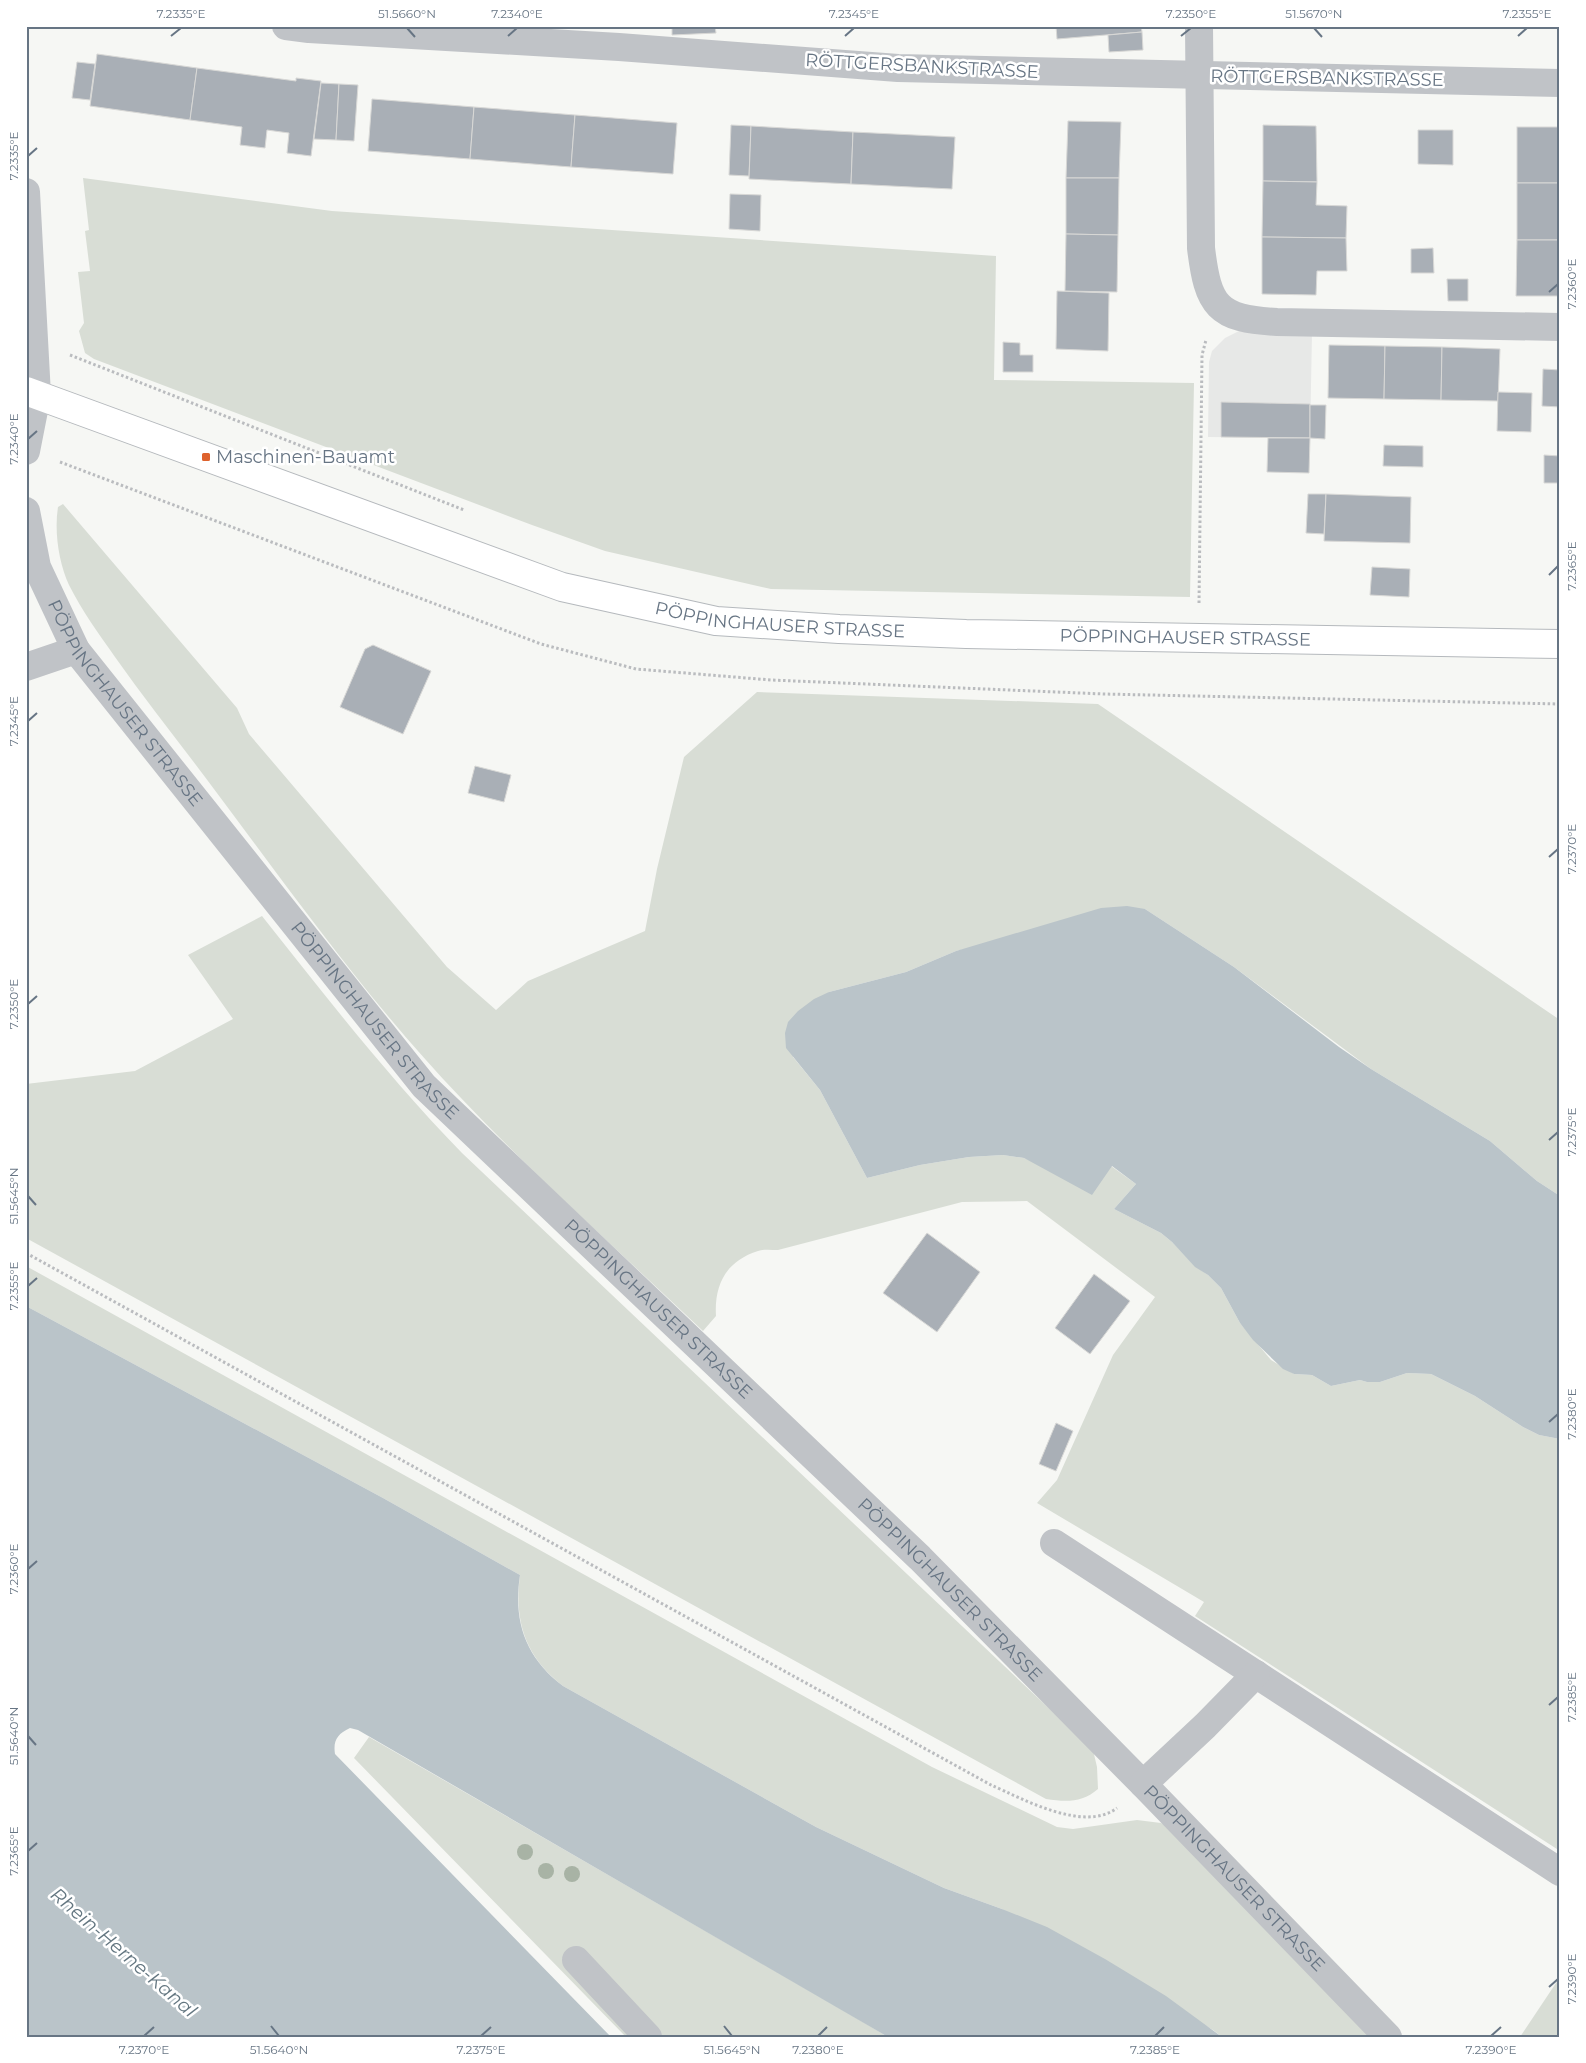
<svg xmlns="http://www.w3.org/2000/svg" width="1586" height="2063" viewBox="0 0 1586 2063" font-family="Montserrat,sans-serif">
	<rect width="100%" height="100%" fill="#f6f7f4"/>
	<path fill="#e7e8e7" d="M 1241,330 L 1312,333 L 1310,438 L 1208,437 L 1209,362 L 1212,351 L 1225,338 Z"/>
	<g fill="#d8ddd5">
		<path d="M 83,178 L 332,211 L 996,256 L 994,380 L 1194,383 L 1190,597 L 771,589 L 605,551 L 532,525 L 94,359 L 85,353 L 79,331 L 84,323 L 78,272 L 90,271 L 85,231 L 89,230 Z"/>
		<path d="M 63,504 L 237,708 L 249,734 L 447,967 L 496,1010 L 528,981 L 645,931 L 657,869 L 684,757 L 757,692 L 1098,704 L 1560,1020 L 1560,1196 L 1537,1181 L 1490,1141 L 1371,1069 L 1234,967 L 1145,909 L 956,951 L 906,972 L 829,992 L 793,1057 L 820,1090 L 867,1178 L 920,1165 L 969,1157 L 1003,1155 L 1024,1158 L 1040,1165 L 1111,1166 L 1136,1184 L 1114,1209 L 1161,1233 L 1172,1242 L 1195,1266 L 1208,1275 L 1221,1288 L 1240,1323 L 1271,1360 L 1294,1374 L 1312,1375 L 1331,1386 L 1360,1380 L 1367,1382 L 1380,1382 L 1407,1373 L 1431,1374 L 1475,1396 L 1523,1427 L 1539,1435 L 1560,1439 L 1560,1851 L 1195,1616 L 1204,1602 L 1037,1503 L 1057,1480 L 1113,1355 L 1155,1297 L 1027,1201 L 962,1202 L 778,1250 C 771,1250 764,1249 758,1251 C 726,1261 714,1285 716,1316 L 703,1331 C 622,1254 538,1179 461,1098 C 366,999 287,886 205,777 C 175,737 144,698 115,657 C 99,634 82,611 69,585 C 59,563 54,532 58,507 Z"/>
		<path d="M 262,916 C 326,997 390,1079 462,1153 L 1093,1750 L 1097,1767 L 1098,1789 C 1082,1803 1066,1802 1046,1799 L 26,1238 L 26,1084 L 135,1071 L 233,1019 L 188,955 Z"/>
		<path d="M 26,1266 L 932,1767 L 1057,1827 L 1073,1829 L 1137,1820 L 1161,1823 L 1174,1831 L 1374,2037 L 1222,2037 L 1213,2030 L 1002,1909 L 944,1888 L 816,1827 L 563,1686 C 525,1657 514,1621 520,1575 L 383,1498 L 26,1306 Z"/>
		<path d="M 369,1737 L 846,2012 L 888,2037 L 662,2037 L 575,1947 L 562,1959 L 637,2037 L 626,2037 L 354,1758 Z"/>
		<path d="M 1560,1977 L 1560,2037 L 1520,2037 Z"/>
	</g>
	<g fill="#bac4c9">
		<path d="M 1127,906 L 1145,909 L 1234,967 L 1339,1047 L 1371,1069 L 1490,1141 L 1537,1181 L 1560,1196 L 1560,1439 L 1539,1435 L 1523,1427 L 1475,1396 L 1431,1374 L 1407,1373 L 1380,1382 L 1367,1382 L 1360,1380 L 1331,1386 L 1312,1375 L 1294,1374 L 1283,1369 L 1253,1340 L 1240,1323 L 1221,1288 L 1208,1275 L 1195,1267 L 1172,1242 L 1161,1233 L 1114,1209 L 1136,1184 L 1112,1166 L 1092,1195 L 1024,1158 L 1003,1155 L 969,1157 L 920,1165 L 867,1178 L 820,1090 L 786,1048 L 785,1033 L 788,1022 L 798,1011 L 814,999 L 829,992 L 906,972 L 956,951 L 1101,908 Z"/>
		<path d="M 26,1306 L 383,1498 L 520,1575 C 513,1621 525,1657 563,1686 L 816,1827 L 944,1888 L 1002,1909 L 1047,1927 L 1105,1959 L 1166,1996 L 1222,2037 L 888,2037 L 358,1730 L 350,1728 C 337,1734 333,1741 335,1754 L 611,2037 L 26,2037 Z"/>
	</g>
	<g fill="#a9afb6" stroke="#d8d8d6">
		<path d="M 672,26 L 715,26 L 716,33 L 672,35 Z"/>
		<path d="M 1056,26 L 1141,26 L 1142,32 L 1057,39 Z"/>
		<path d="M 1142,32 L 1143,50 L 1109,52 L 1108,35 Z"/>
		<path d="M 97,54 L 197,68 L 190,120 L 90,106 Z"/>
		<path d="M 77,62 L 95,64 L 90,100 L 72,98 Z"/>
		<path d="M 197,68 L 296,81 L 296,78 L 321,81 L 311,156 L 287,153 L 289,133 L 267,130 L 265,148 L 240,145 L 242,127 L 190,120 Z"/>
		<path d="M 321,83 L 339,84 L 336,140 L 314,139 Z"/>
		<path d="M 339,84 L 358,85 L 354,141 L 336,140 Z"/>
		<path d="M 372,99 L 474,107 L 470,159 L 368,151 Z"/>
		<path d="M 474,107 L 575,115 L 571,167 L 470,159 Z"/>
		<path d="M 575,115 L 677,123 L 673,174 L 571,167 Z"/>
		<path d="M 1068,121 L 1121,122 L 1119,178 L 1066,178 Z"/>
		<path d="M 731,125 L 751,126 L 749,176 L 729,175 Z"/>
		<path d="M 1263,125 L 1316,126 L 1317,182 L 1263,181 Z"/>
		<path d="M 751,126 L 853,132 L 851,184 L 749,179 Z"/>
		<rect x="1517" y="127" width="43" height="56"/>
		<path d="M 1418,130 L 1453,130 L 1453,165 L 1418,164 Z"/>
		<path d="M 853,132 L 955,137 L 952,189 L 851,184 Z"/>
		<path d="M 1066,178 L 1119,178 L 1118,235 L 1066,234 Z"/>
		<path d="M 1263,181 L 1317,182 L 1316,205 L 1347,206 L 1346,238 L 1262,237 Z"/>
		<rect x="1517" y="183" width="43" height="57"/>
		<path d="M 730,194 L 761,195 L 760,231 L 729,229 Z"/>
		<path d="M 1066,234 L 1118,235 L 1117,292 L 1065,291 Z"/>
		<path d="M 1262,237 L 1346,238 L 1347,271 L 1317,271 L 1316,295 L 1262,294 Z"/>
		<path d="M 1517,240 L 1560,240 L 1560,296 L 1516,296 Z"/>
		<path d="M 1433,248 L 1434,273 L 1411,273 L 1411,249 Z"/>
		<path d="M 1447,279 L 1468,279 L 1468,301 L 1448,301 Z"/>
		<path d="M 1057,291 L 1109,293 L 1108,351 L 1056,349 Z"/>
		<path d="M 1003,342 L 1020,343 L 1020,355 L 1033,355 L 1033,372 L 1003,372 Z"/>
		<path d="M 1329,345 L 1385,346 L 1384,399 L 1328,398 Z"/>
		<path d="M 1385,346 L 1442,347 L 1441,400 L 1384,399 Z"/>
		<path d="M 1442,347 L 1500,349 L 1498,401 L 1441,400 Z"/>
		<path d="M 1543,369 L 1560,370 L 1560,407 L 1542,406 Z"/>
		<path d="M 1498,392 L 1532,393 L 1531,432 L 1497,431 Z"/>
		<path d="M 1221,402 L 1310,404 L 1310,438 L 1221,437 Z"/>
		<path d="M 1310,405 L 1326,405 L 1325,439 L 1310,438 Z"/>
		<path d="M 1268,438 L 1310,438 L 1309,473 L 1267,472 Z"/>
		<path d="M 1384,445 L 1423,446 L 1423,467 L 1383,466 Z"/>
		<path d="M 1544,455 L 1560,456 L 1560,483 L 1544,483 Z"/>
		<path d="M 1308,494 L 1326,494 L 1324,534 L 1306,533 Z"/>
		<path d="M 1326,494 L 1411,497 L 1410,543 L 1324,541 Z"/>
		<path d="M 1372,567 L 1410,569 L 1409,597 L 1370,595 Z"/>
		<path d="M 373,645 L 431,671 L 403,734 L 340,707 L 365,649 Z"/>
		<path d="M 475,766 L 511,775 L 504,802 L 468,793 Z"/>
		<path d="M 927,1233 L 980,1272 L 937,1332 L 883,1293 Z"/>
		<path d="M 1094,1274 L 1130,1301 L 1090,1354 L 1055,1328 Z"/>
		<path d="M 1056,1423 L 1073,1431 L 1056,1471 L 1039,1464 Z"/>
	</g>
	<g fill="none" stroke-linecap="round" stroke-linejoin="round">
		<defs>
			<g id="major">
				<path id="s2" d="M 26,391 L 562,587 L 716,621 L 839,629 L 966,634 L 1560,644"/>
			</g>
		</defs>
		<use href="#major" stroke="#b5b9bd" stroke-width="30"/>
		<g stroke="#babcbf" stroke-width="3" stroke-dasharray="2.5 2.5" stroke-linecap="butt">
			<path d="M 70,355 L 464,510"/>
			<path d="M 60,462 L 541,644 L 636,669 L 771,680 L 1104,694 L 1560,704"/>
			<path d="M 1199,603 L 1202,355 L 1206,340"/>
			<path d="M 26,1253 L 991,1785 C 1023,1799 1084,1833 1117,1808"/>
		</g>
		<g stroke="#c0c3c7" stroke-width="28">
			<path d="M 286,26 L 309,29 L 619,47 L 898,68 L 1560,83"/>
			<path d="M 1199,26 L 1201,248 C 1208,306 1217,319 1277,322 L 1560,327"/>
			<path d="M 26,192 L 37,395 L 26,451"/>
			<path id="s1" d="M 26,511 L 37,567 L 76,650 L 424,1086 L 920,1558 L 1143,1784 L 1388,2037"/>
			<path d="M 26,667 L 76,650"/>
			<path d="M 1054,1543 L 1560,1872"/>
			<path d="M 1143,1784 L 1205,1726 L 1256,1674"/>
			<path d="M 576,1960 L 648,2037"/>
		</g>
		<use href="#major" stroke="#fff" stroke-width="28"/>
	</g>
	<g fill="#a8b3a5">
		<circle cx="525" cy="1852" r="8"/>
		<circle cx="546" cy="1871" r="8"/>
		<circle cx="572" cy="1874" r="8"/>
	</g>
	<path fill="none" stroke="#677584" stroke-width="2" d="M 407,28 L 415,37M 1314,28 L 1322,37M 171,36 L 181,28M 508,36 L 517,28M 845,36 L 854,28M 1181,36 L 1191,28M 1518,36 L 1527,28M 28,156 L 37,148M 1549,292 L 1558,284M 28,439 L 37,431M 1549,575 L 1558,566M 28,721 L 37,713M 1549,857 L 1558,849M 28,1004 L 37,996M 1549,1140 L 1558,1132M 28,1196 L 36,1205M 28,1286 L 37,1278M 1549,1422 L 1558,1414M 28,1569 L 37,1561M 1549,1705 L 1558,1697M 28,1736 L 36,1745M 28,1851 L 37,1843M 1549,1987 L 1558,1979M 271,2026 L 279,2036M 724,2026 L 732,2036M 144,2036 L 154,2027M 481,2036 L 491,2027M 818,2036 L 827,2027M 1155,2036 L 1164,2027M 1491,2036 L 1501,2027"/>
	<rect fill="#de622d" stroke="#fff" stroke-width="2" x="201" y="452" width="10" height="10" rx="2.5"/>
	<g text-anchor="middle" stroke-width="5" stroke-linejoin="round" paint-order="stroke">
		<g font-size="18" fill="#677584" stroke="#fff">
			<text transform="translate(922 66) rotate(3)" y="6">RÖTTGERSBANKSTRASSE</text>
			<text transform="translate(1327 78) rotate(1)" y="6">RÖTTGERSBANKSTRASSE</text>
			<text dy="6" stroke="none"><textPath href="#s2" startOffset="792">PÖPPINGHAUSER STRASSE</textPath></text>
			<text dy="6" stroke="none"><textPath href="#s2" startOffset="1198">PÖPPINGHAUSER STRASSE</textPath></text>
			<text dy="6" stroke="none"><textPath href="#s1" startOffset="220">PÖPPINGHAUSER STRASSE</textPath></text>
			<text dy="6" stroke="none"><textPath href="#s1" startOffset="625">PÖPPINGHAUSER STRASSE</textPath></text>
			<text dy="6" stroke="none"><textPath href="#s1" startOffset="1030">PÖPPINGHAUSER STRASSE</textPath></text>
			<text dy="6" stroke="none"><textPath href="#s1" startOffset="1435">PÖPPINGHAUSER STRASSE</textPath></text>
			<text dy="6" stroke="none"><textPath href="#s1" startOffset="1840">PÖPPINGHAUSER STRASSE</textPath></text>
		</g>
		<g font-size="18" fill="#677584" stroke="#fff" text-anchor="start">
			<text x="216" y="463">Maschinen-Bauamt</text>
		</g>
		<g font-size="19" font-style="italic" fill="#637680" stroke="#fff">
			<text transform="translate(124 1952) rotate(41)" y="7">Rhein-Herne-Kanal</text>
		</g>
	</g>
	<rect width="1586" height="2063" fill="none" stroke="#ffffff" stroke-width="55"/>
	<rect x="28" y="28" width="1530" height="2008" fill="none" stroke="#677584" stroke-width="2"/>
	<g font-size="12" text-anchor="middle" fill="#677584">
		<text x="181" y="18">7.2335°E</text>
		<text x="407" y="18">51.5660°N</text>
		<text x="517" y="18">7.2340°E</text>
		<text x="854" y="18">7.2345°E</text>
		<text x="1191" y="18">7.2350°E</text>
		<text x="1314" y="18">51.5670°N</text>
		<text x="1527" y="18">7.2355°E</text>
		<text transform="translate(14 156) rotate(-90)" y="4">7.2335°E</text>
		<text transform="translate(1572 284) rotate(-90)" y="4">7.2360°E</text>
		<text transform="translate(14 439) rotate(-90)" y="4">7.2340°E</text>
		<text transform="translate(1572 566) rotate(-90)" y="4">7.2365°E</text>
		<text transform="translate(14 721) rotate(-90)" y="4">7.2345°E</text>
		<text transform="translate(1572 849) rotate(-90)" y="4">7.2370°E</text>
		<text transform="translate(14 1004) rotate(-90)" y="4">7.2350°E</text>
		<text transform="translate(1572 1132) rotate(-90)" y="4">7.2375°E</text>
		<text transform="translate(14 1196) rotate(-90)" y="4">51.5645°N</text>
		<text transform="translate(14 1286) rotate(-90)" y="4">7.2355°E</text>
		<text transform="translate(1572 1414) rotate(-90)" y="4">7.2380°E</text>
		<text transform="translate(14 1569) rotate(-90)" y="4">7.2360°E</text>
		<text transform="translate(1572 1697) rotate(-90)" y="4">7.2385°E</text>
		<text transform="translate(14 1736) rotate(-90)" y="4">51.5640°N</text>
		<text transform="translate(14 1851) rotate(-90)" y="4">7.2365°E</text>
		<text transform="translate(1572 1979) rotate(-90)" y="4">7.2390°E</text>
		<text x="144" y="2054">7.2370°E</text>
		<text x="279" y="2054">51.5640°N</text>
		<text x="481" y="2054">7.2375°E</text>
		<text x="732" y="2054">51.5645°N</text>
		<text x="818" y="2054">7.2380°E</text>
		<text x="1155" y="2054">7.2385°E</text>
		<text x="1491" y="2054">7.2390°E</text>
	</g>
</svg>
